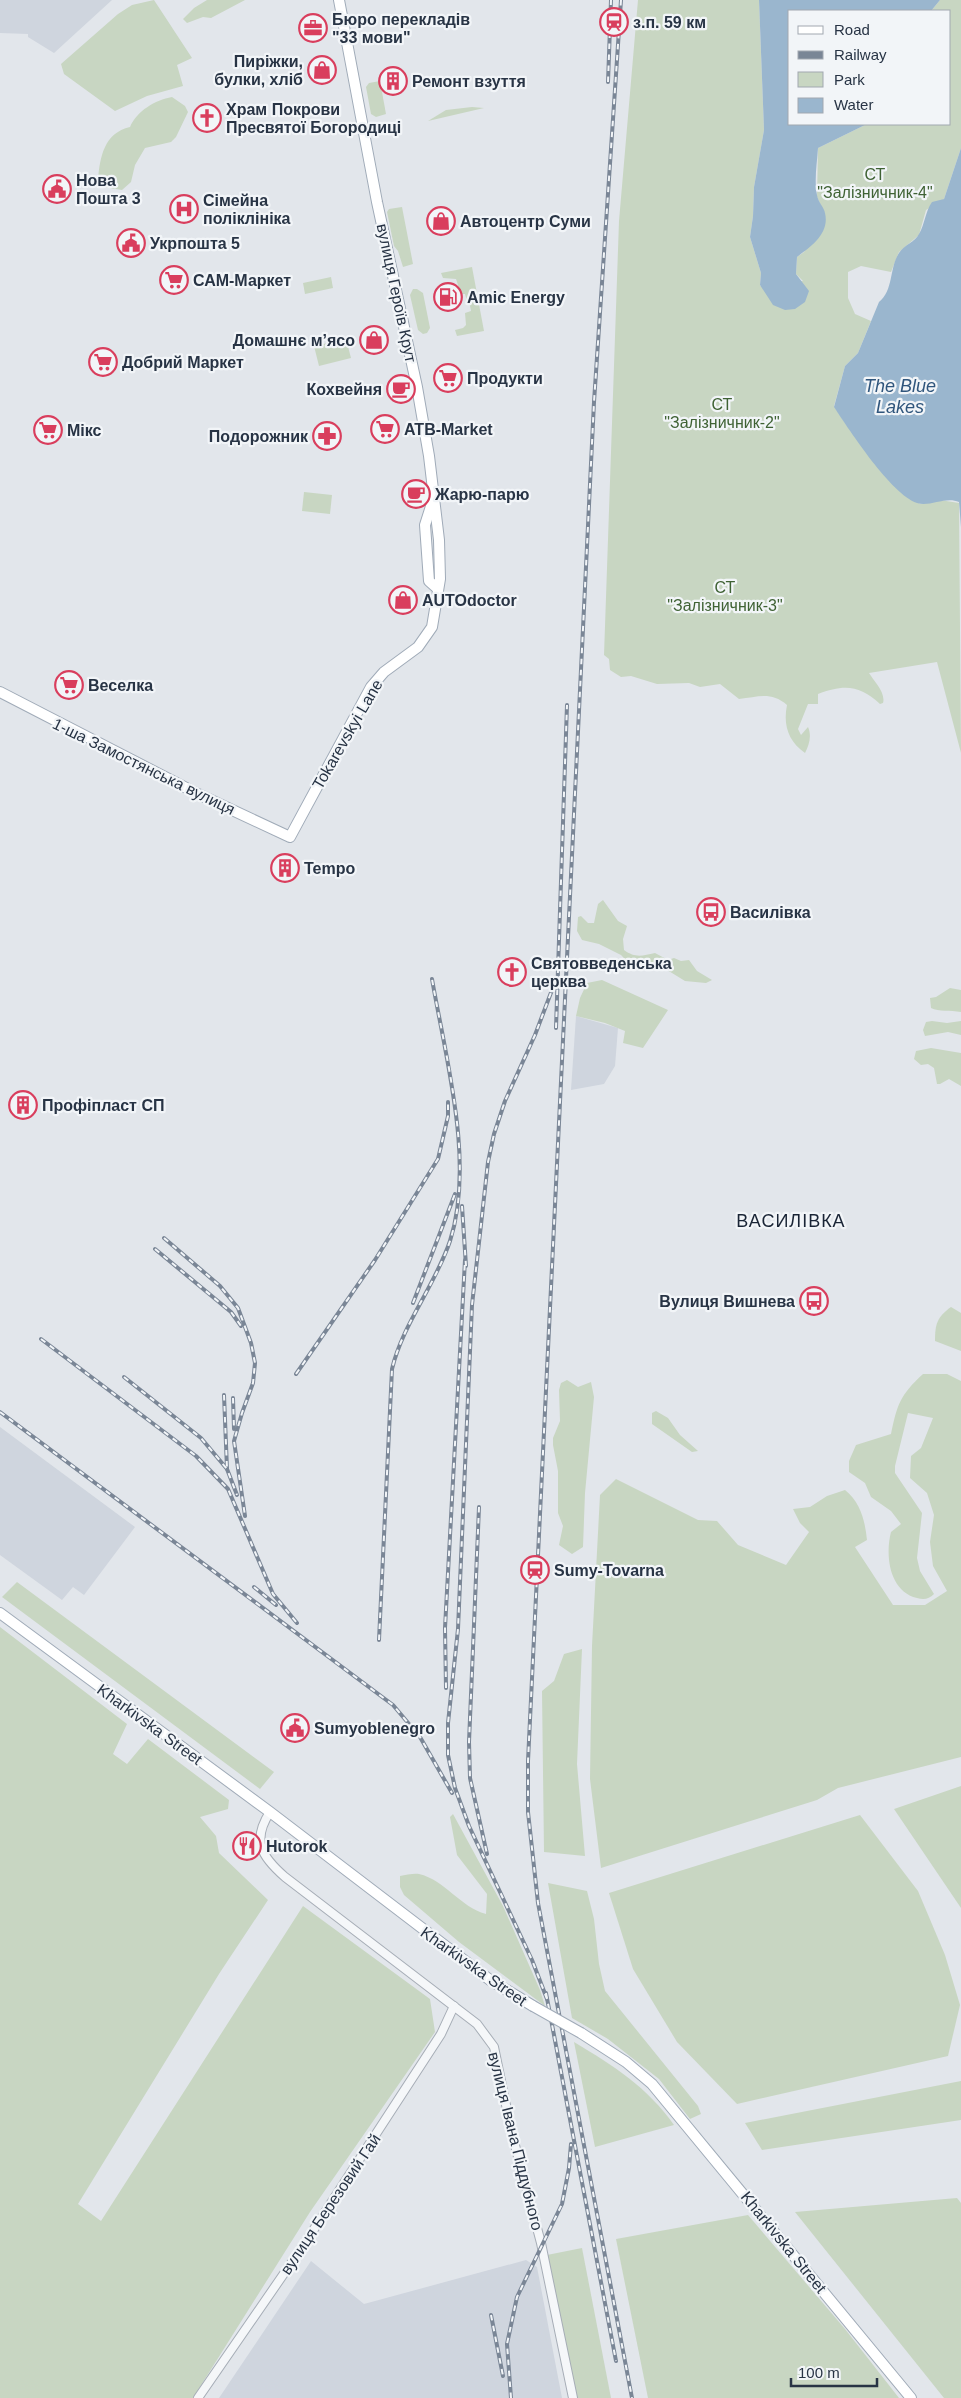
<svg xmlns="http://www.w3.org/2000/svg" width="961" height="2398" viewBox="0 0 961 2398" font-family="Helvetica,sans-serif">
	<rect width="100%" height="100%" fill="#e2e6eb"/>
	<g fill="#cfd5de">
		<path d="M 0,0 L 112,0 L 54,53 L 28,37 L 28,34 L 0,33 Z"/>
		<path d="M 576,1016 L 618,1028 L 615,1066 L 604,1084 L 571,1090 Z"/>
		<path d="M 0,1427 L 135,1527 L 84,1595 L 73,1587 L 62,1600 L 0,1555 Z"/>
		<path d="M 526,2260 L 537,2267 L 562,2398 L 219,2398 L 311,2261 L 364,2304 Z"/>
	</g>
	<g fill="#c8d6c2">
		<path d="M 154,0 L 192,58 L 177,65 L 183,86 L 147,96 L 115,111 L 64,74 L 61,64 L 118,14 L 132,5 Z"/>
		<path d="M 207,0 L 245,0 L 211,18 L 203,17 L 187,23 L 183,19 L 194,8 Z"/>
		<path d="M 638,0 L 759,0 L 764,130 L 754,187 L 753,216 L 750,237 L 761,273 L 760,286 L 803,281 L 796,274 L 797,257 L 804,252 L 825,214 L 817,197 L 818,148 L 867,124 L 950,124 L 950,11 L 931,11 L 940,0 L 961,0 L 961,148 L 944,199 L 926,210 L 919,235 L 899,252 L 891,272 L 861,266 L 848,272 L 848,298 L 855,314 L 871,321 L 858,353 L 845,366 L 834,406 L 847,426 L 920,504 L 940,500 L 959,503 L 961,753 L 937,662 L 869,673 C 874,681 886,693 883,703 L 880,704 C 860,685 844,684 818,694 L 818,704 L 808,704 L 798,729 L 801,735 L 808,727 C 812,736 809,745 805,753 C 788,741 783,725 787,705 C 771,691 758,697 739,699 L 720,684 L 700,687 L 689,683 L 657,684 L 631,676 L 621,677 L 610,670 L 609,659 L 604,655 L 619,221 Z"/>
		<path d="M 380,81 L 386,114 L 376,117 L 371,114 L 366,87 L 369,83 Z"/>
		<path d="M 172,97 L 185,106 L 188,112 L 176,137 L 171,142 L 145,148 L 135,165 L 131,182 L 122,190 L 104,187 L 98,180 C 100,157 104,133 130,127 C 137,111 155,100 172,97 Z"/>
		<path d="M 472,107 L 484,108 L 428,121 L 446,110 Z"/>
		<path d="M 402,207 L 413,264 L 403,267 L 398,251 L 394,246 L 387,212 L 389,209 Z"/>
		<path d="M 472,267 L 484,331 L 457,336 L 455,330 L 463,328 L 466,325 L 465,313 L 471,311 L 469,301 L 467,301 L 465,294 L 461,294 L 456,279 L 443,278 L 441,273 Z"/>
		<path d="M 331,277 L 333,288 L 305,294 L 303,283 Z"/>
		<path d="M 413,289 L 417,289 L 423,293 L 430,328 L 427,333 L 423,334 L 418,330 L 410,295 Z"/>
		<path d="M 346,339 L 351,358 L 319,366 L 314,346 Z"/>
		<path d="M 304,492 L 332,495 L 330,514 L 302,511 Z"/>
		<path d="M 603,900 L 618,921 L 627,926 L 623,939 L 624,950 C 635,958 642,956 655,953 L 668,960 L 674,958 L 681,961 L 689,960 L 697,971 L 712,980 L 706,983 L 685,981 L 659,965 L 628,962 L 621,955 L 599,944 L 582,940 L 577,931 L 578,917 L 581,916 L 588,923 L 594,923 L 598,904 Z"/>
		<path d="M 602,980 L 668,1010 L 643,1048 L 623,1043 L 625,1031 L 605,1023 L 576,1016 L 580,998 L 587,983 Z"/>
		<path d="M 950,988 L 961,990 L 961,1012 C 950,1010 939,1012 931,1008 L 930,998 L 936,997 Z"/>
		<path d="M 932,1021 L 947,1023 L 961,1021 L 961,1035 L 948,1032 L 925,1036 L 923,1030 L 926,1022 Z"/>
		<path d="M 931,1048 L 961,1053 L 961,1086 L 949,1079 L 940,1084 L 937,1084 L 934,1068 L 928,1064 L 921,1065 L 914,1059 L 916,1051 Z"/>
		<path d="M 951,1307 L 961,1313 L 961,1351 L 935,1341 C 935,1324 937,1317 951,1307 Z"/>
		<path d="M 923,1374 L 947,1374 L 961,1381 L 961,1757 L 838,1788 L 817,1800 L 601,1868 L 590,1779 L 592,1646 L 600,1495 L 616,1479 L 698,1520 L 717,1521 L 738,1545 L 786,1565 L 809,1532 L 800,1523 L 793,1509 L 810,1507 L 827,1496 L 845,1490 C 861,1503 865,1521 867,1540 L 855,1547 L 893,1605 L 925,1605 L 947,1591 L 933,1566 L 930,1542 L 934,1515 L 927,1493 L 910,1478 L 911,1456 L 921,1448 L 933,1418 L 908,1413 L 895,1466 L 895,1473 L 922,1513 L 917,1558 L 920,1571 L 934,1594 C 929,1599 924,1600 917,1598 C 889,1591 885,1555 891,1532 L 901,1524 L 891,1511 L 871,1497 L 865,1483 L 849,1472 L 849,1461 L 856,1445 L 891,1434 C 897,1405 900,1395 923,1374 Z"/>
		<path d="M 567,1380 L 578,1387 L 591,1382 L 594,1397 L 585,1493 L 583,1547 L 572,1554 L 559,1545 L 563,1526 L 558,1513 L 558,1471 L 553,1445 L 553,1438 L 560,1421 L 559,1390 L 561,1383 Z"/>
		<path d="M 656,1411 L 668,1418 L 680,1435 L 698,1451 L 692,1452 L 652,1424 L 652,1413 Z"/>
		<path d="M 17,1582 L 274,1772 L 260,1789 L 2,1597 Z"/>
		<path d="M 0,1627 L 127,1724 L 113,1754 L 127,1764 L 148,1739 L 229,1800 L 228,1809 L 200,1817 L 216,1836 L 219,1853 L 268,1900 L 219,1974 L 78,2204 L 101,2221 L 303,1906 L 430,1999 L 435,2032 L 310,2212 L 193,2398 L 0,2398 Z"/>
		<path d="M 582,1649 L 577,1764 L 585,1856 L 544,1852 L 542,1691 L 554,1681 L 564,1654 Z"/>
		<path d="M 961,1786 L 961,1908 L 894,1809 Z"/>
		<path d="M 453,1814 L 503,1906 L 540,1990 L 545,2006 L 459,1942 L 404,1895 L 400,1887 L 400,1876 C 406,1875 414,1873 419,1874 C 445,1880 460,1907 486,1914 L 487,1894 L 457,1855 L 450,1817 Z"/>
		<path d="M 860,1815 L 918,1891 L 945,1955 L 960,2005 L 948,2056 L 737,2104 L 677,2042 L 633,1969 L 609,1893 Z"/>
		<path d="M 548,1883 L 587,1891 L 594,1919 L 599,1964 L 605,1991 L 698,2106 L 701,2114 L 690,2119 L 659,2079 L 608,2039 L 572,2018 Z"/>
		<path d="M 574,2042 C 614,2066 647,2087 674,2125 L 595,2147 Z"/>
		<path d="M 961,2081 L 961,2120 L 762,2150 L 745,2123 Z"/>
		<path d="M 957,2198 L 961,2203 L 961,2398 L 944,2398 L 795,2212 Z"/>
		<path d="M 748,2215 L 845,2329 L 899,2398 L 648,2398 L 616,2239 Z"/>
		<path d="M 582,2248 L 611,2398 L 575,2398 L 547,2255 Z"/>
	</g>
	<g fill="#9ab6ce">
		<path d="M 759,0 L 940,0 L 931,11 L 790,11 L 790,124 L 867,124 L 818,148 C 817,164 814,180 817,195 C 818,202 824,207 825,213 C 830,234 810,247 797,257 L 796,274 L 809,291 L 805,302 L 795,309 L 785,310 L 773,305 L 760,285 L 761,273 L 750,237 L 753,216 L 754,187 L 764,130 Z"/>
		<path d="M 961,148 L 961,527 L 959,502 C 946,496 930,507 917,503 C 891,494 850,431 834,407 L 845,366 L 858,353 L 879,302 C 894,290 889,268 899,253 C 904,245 915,242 919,234 C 925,224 925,212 932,202 L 944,199 Z"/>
	</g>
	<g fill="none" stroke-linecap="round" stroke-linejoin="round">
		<defs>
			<g id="tertiary">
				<path d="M 270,1812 C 251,1841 262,1857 285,1877 L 477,2024 L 494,2047 L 512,2134 L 541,2243 L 573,2398"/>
				<path d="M 198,2398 L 303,2246 L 441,2034 L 454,2006"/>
			</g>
			<g id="primary">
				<path d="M 433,500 L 425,525 L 429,581 L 438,589"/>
				<path d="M 0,692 L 198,794 L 290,837 L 371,687 L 384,672 L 418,647 L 432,627 L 440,579 L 439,540 L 429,456 L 417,387 L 377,202 L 339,0"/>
				<path d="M 0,1613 L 270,1812 L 490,1980 L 533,2006"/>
				<path d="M 581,2033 L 626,2062 L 652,2084 L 911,2398"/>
			</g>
		</defs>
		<use href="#tertiary" stroke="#a6adb6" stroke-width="10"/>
		<use href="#primary" stroke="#a0abb8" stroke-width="12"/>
		<use href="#tertiary" stroke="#f5f7f9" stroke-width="8"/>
		<use href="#primary" stroke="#fff" stroke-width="10"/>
		<defs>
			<g id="rail">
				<path d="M 621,0 L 594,402 L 528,1761 L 528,1812 L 538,1903 L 632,2398"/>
				<path d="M 608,82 L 611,0"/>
				<path d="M 556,1028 L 567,705"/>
				<path d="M 462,1206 L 466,1266"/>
				<path d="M 164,1238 L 220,1286 L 238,1308 L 251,1343 L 255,1363 L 253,1383 L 242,1413 L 234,1441 L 245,1516"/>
				<path d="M 155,1249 L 231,1312 L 241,1326"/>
				<path d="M 413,1303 L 455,1194"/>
				<path d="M 41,1339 L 196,1456 L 228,1489 L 273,1594 L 297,1623"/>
				<path d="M 296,1374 L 375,1260 L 438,1159 L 448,1116 L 448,1102"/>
				<path d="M 124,1377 L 201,1438 L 227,1469 L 237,1495"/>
				<path d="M 224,1395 L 227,1469"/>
				<path d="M 233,1398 L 234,1429"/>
				<path d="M 0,1412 L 393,1705 L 420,1737 L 452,1793"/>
				<path d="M 479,1507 L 469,1742 L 470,1778 L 487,1854"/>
				<path d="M 254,1587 L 276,1605"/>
				<path d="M 379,1640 L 392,1369 C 403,1323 435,1286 450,1241 C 475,1163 446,1060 432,979"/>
				<path d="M 446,1688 L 445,1628 L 465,1260"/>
				<path d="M 546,1993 L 616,2361"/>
				<path d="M 547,1999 L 532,1960 L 469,1826 L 455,1788 L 448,1755 L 448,1723 L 458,1629 L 472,1305 L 488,1162 L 494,1134 L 505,1101 L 535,1035 L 552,990"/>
				<path d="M 491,2315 L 503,2376"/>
				<path d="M 511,2398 L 507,2344 L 517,2297 L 562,2204 L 569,2168 L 571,2144"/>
			</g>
		</defs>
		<use href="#rail" stroke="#7a8696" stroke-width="4"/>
		<use href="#rail" stroke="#f2f5f8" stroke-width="2" stroke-dasharray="5.5" stroke-linecap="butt"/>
		<defs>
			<path id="primary-bridge" d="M 533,2006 L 581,2033"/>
		</defs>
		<use href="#primary-bridge" stroke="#a0abb8" stroke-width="12" stroke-linecap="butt"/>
		<use href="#primary-bridge" stroke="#fff" stroke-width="10"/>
	</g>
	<defs>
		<symbol id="station-ring" viewBox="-11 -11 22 22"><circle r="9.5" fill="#f2f5f8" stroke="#d93e5d" stroke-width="1.5"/><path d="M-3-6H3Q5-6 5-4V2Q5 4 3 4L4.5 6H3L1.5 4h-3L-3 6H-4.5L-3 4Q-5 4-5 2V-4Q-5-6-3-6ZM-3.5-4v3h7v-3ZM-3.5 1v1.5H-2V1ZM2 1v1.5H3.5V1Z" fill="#d93e5d"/></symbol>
		<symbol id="office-ring" viewBox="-11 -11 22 22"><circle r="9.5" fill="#f2f5f8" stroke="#d93e5d" stroke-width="1.5"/><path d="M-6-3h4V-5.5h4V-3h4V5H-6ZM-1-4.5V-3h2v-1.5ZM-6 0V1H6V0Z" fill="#d93e5d"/></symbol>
		<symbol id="shop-ring" viewBox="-11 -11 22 22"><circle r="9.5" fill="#f2f5f8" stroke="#d93e5d" stroke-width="1.5"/><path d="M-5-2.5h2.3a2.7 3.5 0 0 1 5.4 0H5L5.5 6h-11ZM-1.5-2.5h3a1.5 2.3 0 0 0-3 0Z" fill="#d93e5d"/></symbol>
		<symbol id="building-ring" viewBox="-11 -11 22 22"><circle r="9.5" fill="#f2f5f8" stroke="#d93e5d" stroke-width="1.5"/><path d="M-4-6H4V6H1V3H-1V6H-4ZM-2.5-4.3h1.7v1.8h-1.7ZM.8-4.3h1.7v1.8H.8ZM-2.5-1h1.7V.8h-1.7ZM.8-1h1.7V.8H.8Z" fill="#d93e5d"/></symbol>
		<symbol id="church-ring" viewBox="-11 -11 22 22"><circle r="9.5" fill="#f2f5f8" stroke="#d93e5d" stroke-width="1.5"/><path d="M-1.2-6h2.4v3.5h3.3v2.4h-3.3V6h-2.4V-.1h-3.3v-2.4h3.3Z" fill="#d93e5d"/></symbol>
		<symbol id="civic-ring" viewBox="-11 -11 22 22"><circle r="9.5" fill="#f2f5f8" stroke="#d93e5d" stroke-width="1.5"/><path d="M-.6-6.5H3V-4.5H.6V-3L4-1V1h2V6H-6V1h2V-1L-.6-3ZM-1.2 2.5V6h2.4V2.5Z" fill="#d93e5d"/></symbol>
		<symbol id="hospital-ring" viewBox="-11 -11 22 22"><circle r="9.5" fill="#f2f5f8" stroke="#d93e5d" stroke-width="1.5"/><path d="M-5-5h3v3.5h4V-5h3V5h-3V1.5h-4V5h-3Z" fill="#d93e5d"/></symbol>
		<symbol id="supermarket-ring" viewBox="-11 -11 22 22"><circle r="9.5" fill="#f2f5f8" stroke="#d93e5d" stroke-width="1.5"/><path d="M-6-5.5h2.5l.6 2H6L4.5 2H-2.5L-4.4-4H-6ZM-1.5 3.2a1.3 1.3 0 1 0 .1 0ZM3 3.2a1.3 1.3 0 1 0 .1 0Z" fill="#d93e5d"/></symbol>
		<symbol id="fuel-ring" viewBox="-11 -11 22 22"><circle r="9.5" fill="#f2f5f8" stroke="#d93e5d" stroke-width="1.5"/><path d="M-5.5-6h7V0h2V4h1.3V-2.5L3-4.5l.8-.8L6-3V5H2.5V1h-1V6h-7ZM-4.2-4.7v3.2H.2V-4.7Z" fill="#d93e5d"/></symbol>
		<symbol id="cafe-ring" viewBox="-11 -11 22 22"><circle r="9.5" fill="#f2f5f8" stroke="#d93e5d" stroke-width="1.5"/><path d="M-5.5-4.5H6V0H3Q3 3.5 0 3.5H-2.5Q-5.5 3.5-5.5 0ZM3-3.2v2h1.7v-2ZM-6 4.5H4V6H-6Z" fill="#d93e5d"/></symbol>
		<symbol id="pharmacy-ring" viewBox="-11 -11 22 22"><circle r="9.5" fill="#f2f5f8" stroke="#d93e5d" stroke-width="1.5"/><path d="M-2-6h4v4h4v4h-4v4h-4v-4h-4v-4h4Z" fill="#d93e5d"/></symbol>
		<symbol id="bus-ring" viewBox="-11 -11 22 22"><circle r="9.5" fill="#f2f5f8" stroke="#d93e5d" stroke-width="1.5"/><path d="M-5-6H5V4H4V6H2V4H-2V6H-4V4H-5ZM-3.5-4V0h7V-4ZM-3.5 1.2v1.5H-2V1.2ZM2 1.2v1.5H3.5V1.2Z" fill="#d93e5d"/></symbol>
		<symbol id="restaurant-ring" viewBox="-11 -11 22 22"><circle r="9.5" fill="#f2f5f8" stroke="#d93e5d" stroke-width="1.5"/><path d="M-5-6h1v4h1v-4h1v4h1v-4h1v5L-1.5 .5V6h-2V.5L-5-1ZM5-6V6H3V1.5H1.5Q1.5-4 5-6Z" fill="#d93e5d"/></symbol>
	</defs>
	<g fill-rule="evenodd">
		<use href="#station-ring" x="598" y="6" width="32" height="32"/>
		<use href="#office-ring" x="297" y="12" width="32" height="32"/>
		<use href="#shop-ring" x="306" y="54" width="32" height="32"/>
		<use href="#building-ring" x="377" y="65" width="32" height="32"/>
		<use href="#church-ring" x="191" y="102" width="32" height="32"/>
		<use href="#civic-ring" x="41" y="173" width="32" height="32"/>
		<use href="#hospital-ring" x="168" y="193" width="32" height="32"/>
		<use href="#shop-ring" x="425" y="205" width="32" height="32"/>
		<use href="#civic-ring" x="115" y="227" width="32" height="32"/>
		<use href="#supermarket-ring" x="158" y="264" width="32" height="32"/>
		<use href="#fuel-ring" x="432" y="281" width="32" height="32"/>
		<use href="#shop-ring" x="358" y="324" width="32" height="32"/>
		<use href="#supermarket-ring" x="87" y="346" width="32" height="32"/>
		<use href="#supermarket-ring" x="432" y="362" width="32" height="32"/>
		<use href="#cafe-ring" x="385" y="373" width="32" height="32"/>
		<use href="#supermarket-ring" x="369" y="413" width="32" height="32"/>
		<use href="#supermarket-ring" x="32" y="414" width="32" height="32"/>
		<use href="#pharmacy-ring" x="311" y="420" width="32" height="32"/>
		<use href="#cafe-ring" x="400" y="478" width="32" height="32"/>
		<use href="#shop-ring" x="387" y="584" width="32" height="32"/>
		<use href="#supermarket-ring" x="53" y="669" width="32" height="32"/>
		<use href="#building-ring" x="269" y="852" width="32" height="32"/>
		<use href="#bus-ring" x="695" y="896" width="32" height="32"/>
		<use href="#church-ring" x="496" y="956" width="32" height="32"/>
		<use href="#building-ring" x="7" y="1089" width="32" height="32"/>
		<use href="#bus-ring" x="798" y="1285" width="32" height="32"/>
		<use href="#station-ring" x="519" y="1554" width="32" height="32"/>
		<use href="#civic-ring" x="279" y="1712" width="32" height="32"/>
		<use href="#restaurant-ring" x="231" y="1830" width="32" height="32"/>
	</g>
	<g text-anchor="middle" stroke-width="4.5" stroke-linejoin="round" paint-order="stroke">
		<g font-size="16" font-weight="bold" fill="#283445" stroke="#f2f5f8" text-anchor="start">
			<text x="332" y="25">Бюро перекладів<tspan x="332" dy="18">"33 мови"</tspan></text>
			<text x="633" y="28">з.п. 59 км</text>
			<text x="303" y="67" text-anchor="end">Пиріжки,<tspan x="303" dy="18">булки, хліб</tspan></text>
			<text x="412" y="87">Ремонт взуття</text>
			<text x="226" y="115">Храм Покрови<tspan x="226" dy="18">Пресвятої Богородиці</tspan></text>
			<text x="76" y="186">Нова<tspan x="76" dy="18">Пошта 3</tspan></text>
			<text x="203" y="206">Сімейна<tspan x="203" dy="18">поліклініка</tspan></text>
			<text x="460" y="227">Автоцентр Суми</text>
			<text x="150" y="249">Укрпошта 5</text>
			<text x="193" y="286">САМ-Маркет</text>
			<text x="467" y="303">Amic Energy</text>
			<text x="355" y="346" text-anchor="end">Домашнє м’ясо</text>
			<text x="122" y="368">Добрий Маркет</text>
			<text x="467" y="384">Продукти</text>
			<text x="382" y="395" text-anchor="end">Кохвейня</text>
			<text x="404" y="435">ATB-Market</text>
			<text x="67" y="436">Мікс</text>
			<text x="308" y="442" text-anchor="end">Подорожник</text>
			<text x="435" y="500">Жарю-парю</text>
			<text x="422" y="606">AUTOdoctor</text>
			<text x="88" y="691">Веселка</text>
			<text x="304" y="874">Tempo</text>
			<text x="730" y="918">Василівка</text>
			<text x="531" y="969">Святовведенська<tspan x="531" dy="18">церква</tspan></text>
			<text x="42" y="1111">Профіпласт СП</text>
			<text x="795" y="1307" text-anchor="end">Вулиця Вишнева</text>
			<text x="554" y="1576">Sumy-Tovarna</text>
			<text x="314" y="1734">Sumyoblenegro</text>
			<text x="266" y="1852">Hutorok</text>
		</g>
		<g font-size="16" fill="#3f6234" stroke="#f2f5f8">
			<text x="875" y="180">СТ<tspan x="875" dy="18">"Залізничник-4"</tspan></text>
			<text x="722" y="410">СТ<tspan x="722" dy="18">"Залізничник-2"</tspan></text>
			<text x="725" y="593">СТ<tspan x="725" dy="18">"Залізничник-3"</tspan></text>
		</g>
		<g font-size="16" fill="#283445" stroke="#f2f5f8">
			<text transform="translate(397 293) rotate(78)" y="6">вулиця Героїв Крут</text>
			<text transform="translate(347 734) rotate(-60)" y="6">Tokarevskyi Lane</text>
			<text transform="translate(144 766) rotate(26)" y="6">1-ша Замостянська вулиця</text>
			<text transform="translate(150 1724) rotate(36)" y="6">Kharkivska Street</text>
			<text transform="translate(474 1966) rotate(35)" y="6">Kharkivska Street</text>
			<text transform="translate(516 2141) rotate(76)" y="6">вулиця Івана Піддубного</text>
			<text transform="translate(330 2204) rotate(-56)" y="6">вулиця Березовий Гай</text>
			<text transform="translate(784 2242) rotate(51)" y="6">Kharkivska Street</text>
		</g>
		<g font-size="18" font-style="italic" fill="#2f557c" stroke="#f2f5f8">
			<text x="900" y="392">The Blue<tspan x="900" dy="21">Lakes</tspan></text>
		</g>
		<g font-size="18" letter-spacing="1" fill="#1a2536" stroke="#f2f5f8">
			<text x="791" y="1227">ВАСИЛІВКА</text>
		</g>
	</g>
	<rect x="788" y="10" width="162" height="115" fill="#f2f5f8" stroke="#a1a8b0"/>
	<rect x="798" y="26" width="25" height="8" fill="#ffffff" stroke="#a1a8b0"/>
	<text x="834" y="35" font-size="15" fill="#283445">Road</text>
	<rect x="798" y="51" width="25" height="8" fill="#7a8696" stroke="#a1a8b0"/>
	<text x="834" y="60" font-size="15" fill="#283445">Railway</text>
	<rect x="798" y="72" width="25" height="15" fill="#c8d6c2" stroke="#a1a8b0"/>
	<text x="834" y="85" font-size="15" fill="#283445">Park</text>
	<rect x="798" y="98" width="25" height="15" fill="#9ab6ce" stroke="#a1a8b0"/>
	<text x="834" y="110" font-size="15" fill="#283445">Water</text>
	<path d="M791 2378v8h86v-8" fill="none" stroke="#283445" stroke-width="2.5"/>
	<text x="798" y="2378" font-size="15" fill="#283445" stroke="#f2f5f8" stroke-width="4" paint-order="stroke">100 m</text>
</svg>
